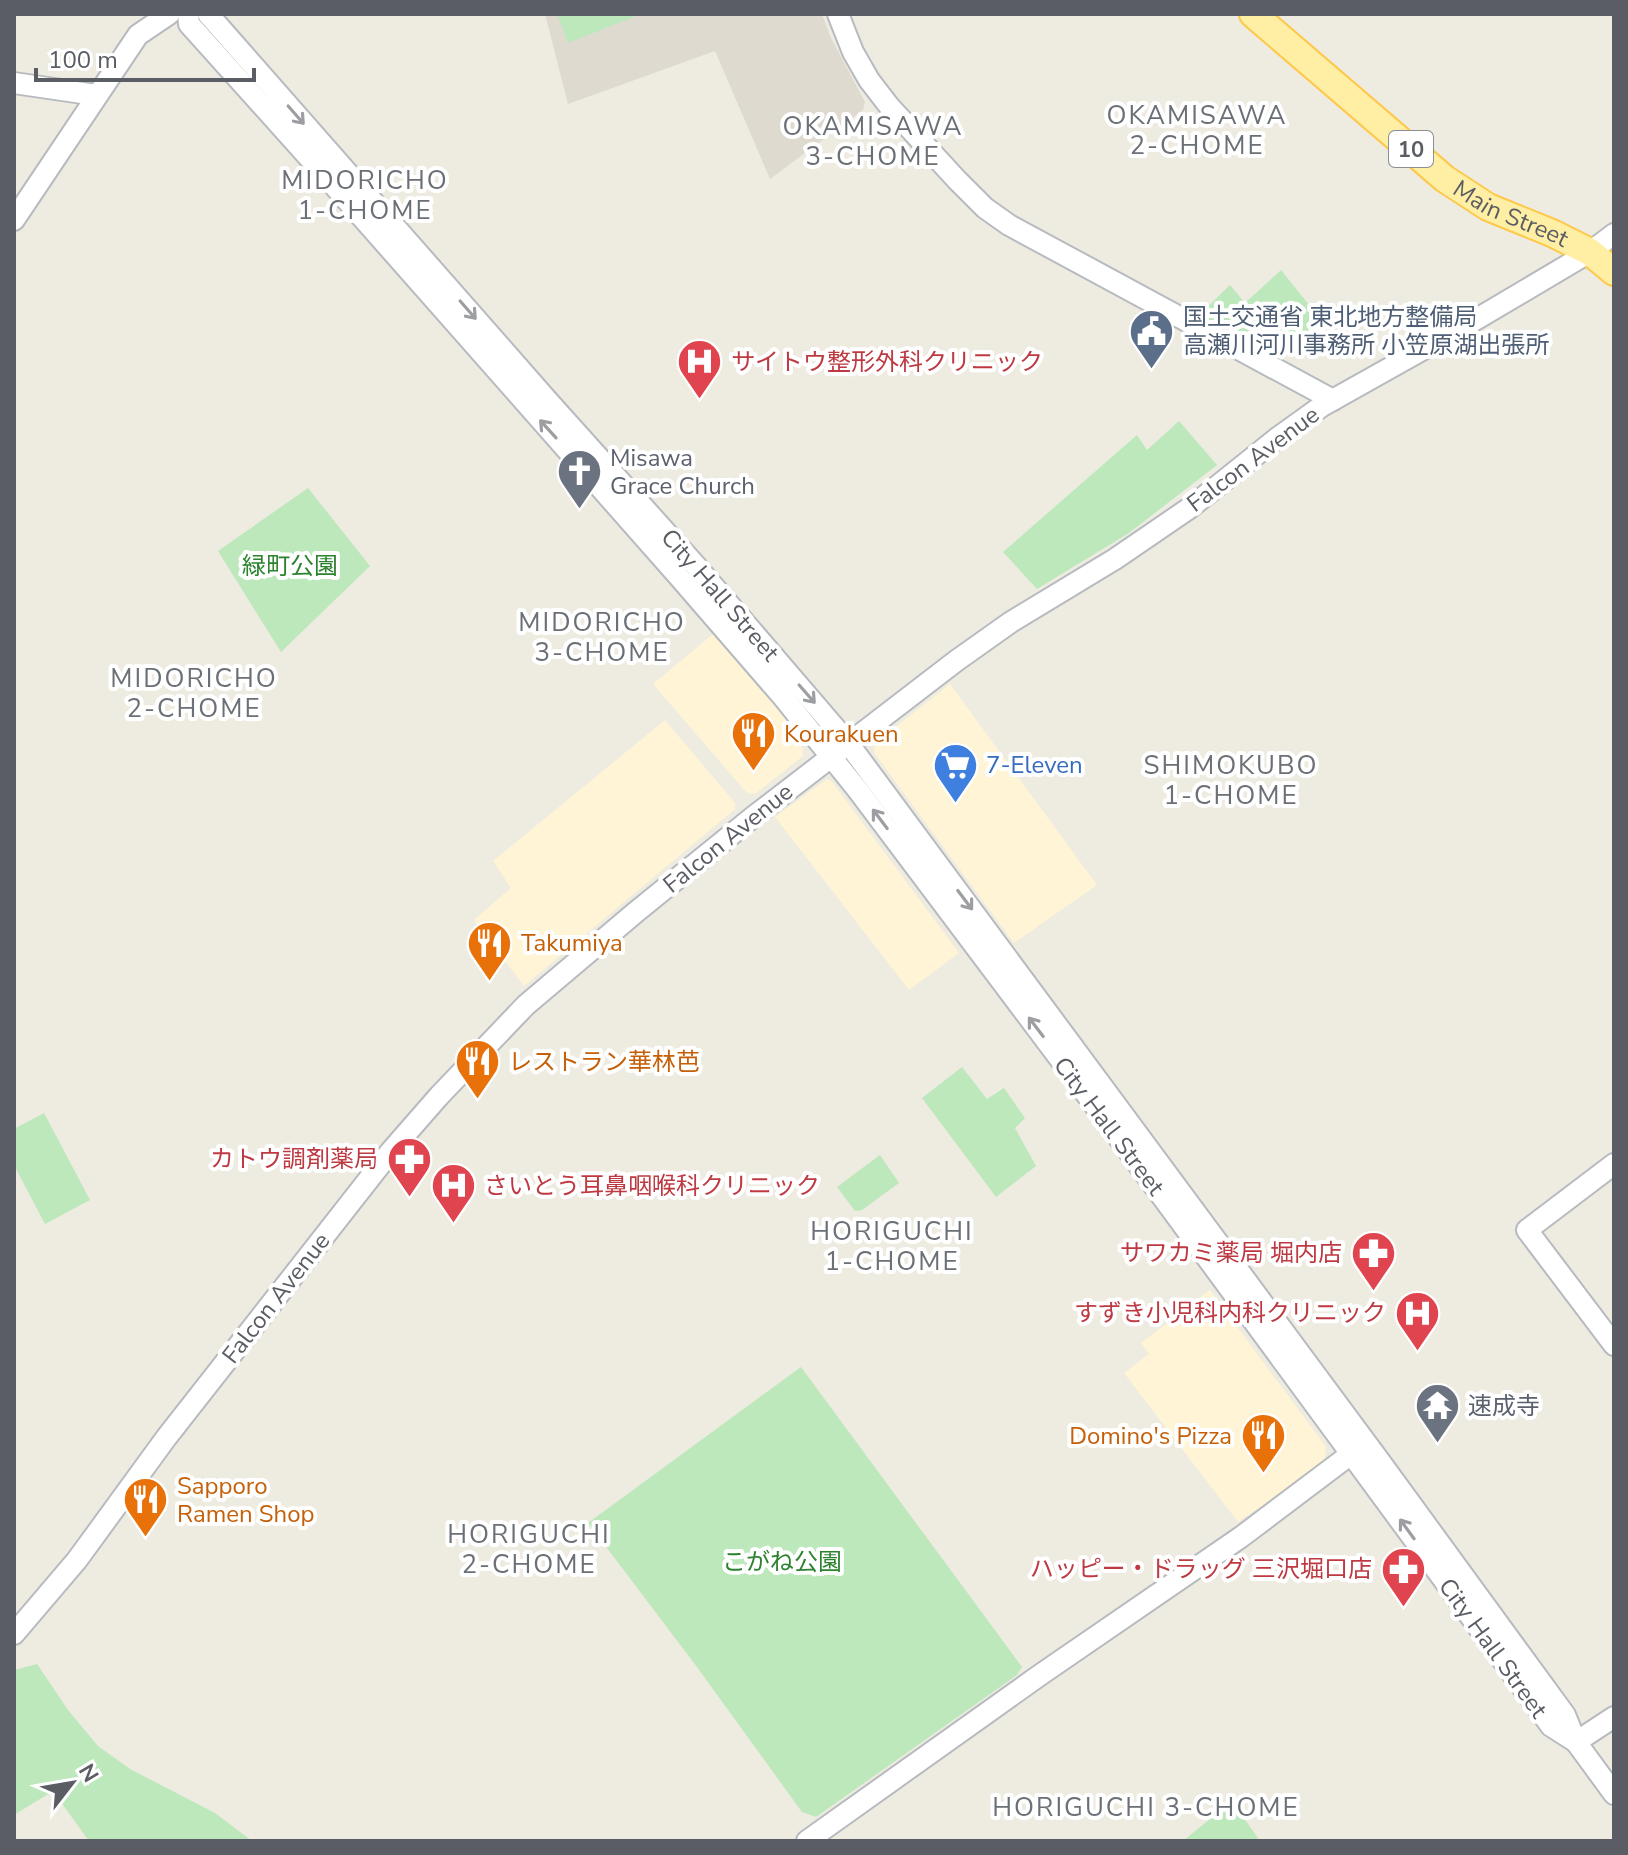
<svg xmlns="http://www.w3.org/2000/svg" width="1628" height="1855" viewBox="0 0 1628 1855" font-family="'Nunito Sans','Noto Sans JP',sans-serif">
	<rect width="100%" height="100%" fill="#eeebe1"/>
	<g fill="#fff4d5">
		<path d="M 713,634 L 801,737 L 803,756 L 755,794 L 747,793 L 653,684 Z"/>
		<path d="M 950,684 L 1097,885 L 1014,943 L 875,754 L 874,744 Z"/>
		<path d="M 665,720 L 735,803 L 735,809 L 524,986 L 474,920 L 511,888 L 493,861 Z"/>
		<path d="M 827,779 L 833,783 L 959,953 L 909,990 L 775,817 Z"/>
		<path d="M 1210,1290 L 1326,1447 L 1324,1464 L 1238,1522 L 1124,1373 L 1149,1354 L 1141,1343 Z"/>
	</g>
	<path fill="#dedad0" d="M 545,14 L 822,14 L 831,38 L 865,102 L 863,110 L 770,179 L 715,51 L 568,104 Z"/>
	<g fill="#bce8bb">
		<path d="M 557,14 L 641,14 L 568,43 Z"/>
		<path d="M 1281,270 L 1322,321 L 1272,357 L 1198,316 L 1230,285 L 1245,303 Z"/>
		<path d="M 1179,421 L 1217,465 L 1129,533 L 1037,589 L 1003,552 L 1137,435 L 1147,450 Z"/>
		<path d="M 308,488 L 370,566 L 281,652 L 218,551 Z"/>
		<path d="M 962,1067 L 987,1099 L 1004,1088 L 1025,1118 L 1015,1128 L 1036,1166 L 996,1197 L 922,1098 Z"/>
		<path d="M 44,1113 L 90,1200 L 45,1224 L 14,1165 L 14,1129 Z"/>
		<path d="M 880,1155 L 899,1183 L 862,1210 L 855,1211 L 837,1187 Z"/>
		<path d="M 801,1367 L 1022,1667 L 1017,1675 L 816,1817 L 802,1812 L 694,1663 L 588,1523 Z"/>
		<path d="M 37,1664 L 68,1710 L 98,1746 L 130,1769 L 215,1813 L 252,1841 L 89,1841 L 53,1791 L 14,1815 L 14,1670 Z"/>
		<path d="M 1232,1801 L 1260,1841 L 1183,1841 Z"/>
	</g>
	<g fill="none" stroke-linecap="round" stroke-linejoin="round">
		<defs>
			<g id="tertiary">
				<path d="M 188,14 L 189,24 L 330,181 L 680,578 L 783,697 L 857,789 L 1108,1123 L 1551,1726 L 1576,1742"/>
				<path d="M 208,14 L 548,401 L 697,567 L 848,743 L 1381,1463 L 1565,1715 L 1576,1742 L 1614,1794"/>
				<path d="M 838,14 L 853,52 L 869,80 L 889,106 L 957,180 L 985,208 L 1009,225 L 1333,400"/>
				<path d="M 14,83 L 96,95"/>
				<path d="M 14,220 L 138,35 L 169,14"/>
				<path d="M 1614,1164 L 1527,1230 L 1614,1345"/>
				<path d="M 14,1634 L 77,1560 L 166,1438 L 391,1151 L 439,1096 L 526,1005 L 636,912 L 753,817 L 956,661 L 1011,622 L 1115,559 L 1191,507 L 1276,439 L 1322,406 L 1470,323 L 1590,252 L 1614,234"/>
				<path d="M 1576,1742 L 1614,1717"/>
				<path d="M 807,1841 L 1040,1675 L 1241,1537 L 1351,1454 L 1357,1444"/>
			</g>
			<g id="primary">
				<path id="s1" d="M 1253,14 L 1445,179 L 1488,207 L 1552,233 L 1590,252 L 1614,272"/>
			</g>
		</defs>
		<use href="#tertiary" stroke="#b7babf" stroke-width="24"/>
		<use href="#primary" stroke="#fec84b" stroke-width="30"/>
		<use href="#tertiary" stroke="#fff" stroke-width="20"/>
		<use href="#primary" stroke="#ffefa5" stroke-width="26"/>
	</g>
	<defs><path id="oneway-shaft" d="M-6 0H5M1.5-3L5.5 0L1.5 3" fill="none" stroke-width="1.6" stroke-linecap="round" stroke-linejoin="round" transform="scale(2)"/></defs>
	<g stroke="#9c9ea2">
		<use href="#oneway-shaft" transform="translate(296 115) rotate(49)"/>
		<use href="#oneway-shaft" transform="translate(468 310) rotate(49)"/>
		<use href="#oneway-shaft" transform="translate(548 429) rotate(-132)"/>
		<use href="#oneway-shaft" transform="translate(807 694) rotate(49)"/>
		<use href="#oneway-shaft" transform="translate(880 819) rotate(-127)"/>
		<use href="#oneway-shaft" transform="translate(965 900) rotate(53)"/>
		<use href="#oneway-shaft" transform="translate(1036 1027) rotate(-127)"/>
		<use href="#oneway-shaft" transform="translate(1407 1529) rotate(-126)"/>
	</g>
	<defs>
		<symbol id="civic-pin" viewBox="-11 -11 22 30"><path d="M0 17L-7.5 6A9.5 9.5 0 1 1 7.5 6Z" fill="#5c6f8a" stroke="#fff"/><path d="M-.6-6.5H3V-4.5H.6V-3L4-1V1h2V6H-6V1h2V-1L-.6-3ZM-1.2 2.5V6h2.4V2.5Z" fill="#fff"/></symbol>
		<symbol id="hospital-pin" viewBox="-11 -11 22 30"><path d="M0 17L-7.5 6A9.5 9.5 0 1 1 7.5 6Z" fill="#e0444e" stroke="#fff"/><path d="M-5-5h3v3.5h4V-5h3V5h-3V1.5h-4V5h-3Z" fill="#fff"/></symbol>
		<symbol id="church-pin" viewBox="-11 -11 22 30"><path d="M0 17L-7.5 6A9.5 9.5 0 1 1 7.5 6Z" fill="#6b7280" stroke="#fff"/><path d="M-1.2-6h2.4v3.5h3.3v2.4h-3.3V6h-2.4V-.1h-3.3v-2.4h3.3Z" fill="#fff"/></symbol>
		<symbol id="restaurant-pin" viewBox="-11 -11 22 30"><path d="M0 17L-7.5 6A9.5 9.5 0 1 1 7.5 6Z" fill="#e8710a" stroke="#fff"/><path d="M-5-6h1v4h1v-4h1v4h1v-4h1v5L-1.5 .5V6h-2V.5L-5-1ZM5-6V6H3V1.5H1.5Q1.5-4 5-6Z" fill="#fff"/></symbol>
		<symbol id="supermarket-pin" viewBox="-11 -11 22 30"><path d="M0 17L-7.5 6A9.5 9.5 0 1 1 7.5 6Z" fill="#3f7fe0" stroke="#fff"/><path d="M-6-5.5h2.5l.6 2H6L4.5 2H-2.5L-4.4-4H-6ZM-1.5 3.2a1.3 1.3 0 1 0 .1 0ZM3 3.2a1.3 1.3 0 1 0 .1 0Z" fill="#fff"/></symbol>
		<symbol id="pharmacy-pin" viewBox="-11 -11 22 30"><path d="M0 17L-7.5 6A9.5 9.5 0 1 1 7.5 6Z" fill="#e0444e" stroke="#fff"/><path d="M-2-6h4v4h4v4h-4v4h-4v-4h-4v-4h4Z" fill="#fff"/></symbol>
		<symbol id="temple-pin" viewBox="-11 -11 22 30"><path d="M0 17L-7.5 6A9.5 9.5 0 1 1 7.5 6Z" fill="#6b7280" stroke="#fff"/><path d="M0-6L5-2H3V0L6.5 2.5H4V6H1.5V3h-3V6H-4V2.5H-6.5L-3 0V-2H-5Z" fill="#fff"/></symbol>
	</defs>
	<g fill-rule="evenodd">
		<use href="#civic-pin" x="1126" y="306" width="51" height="69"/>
		<use href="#hospital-pin" x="674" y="336" width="51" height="69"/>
		<use href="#church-pin" x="554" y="446" width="51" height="69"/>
		<use href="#restaurant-pin" x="728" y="708" width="51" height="69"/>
		<use href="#supermarket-pin" x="930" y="740" width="51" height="69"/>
		<use href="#restaurant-pin" x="464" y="918" width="51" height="69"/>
		<use href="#restaurant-pin" x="452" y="1036" width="51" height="69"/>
		<use href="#pharmacy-pin" x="384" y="1134" width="51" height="69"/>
		<use href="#hospital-pin" x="428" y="1160" width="51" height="69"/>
		<use href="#pharmacy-pin" x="1348" y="1228" width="51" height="69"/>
		<use href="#hospital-pin" x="1392" y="1288" width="51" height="69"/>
		<use href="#temple-pin" x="1412" y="1380" width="51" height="69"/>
		<use href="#restaurant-pin" x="1238" y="1410" width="51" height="69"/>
		<use href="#restaurant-pin" x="120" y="1474" width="51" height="69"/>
		<use href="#pharmacy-pin" x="1378" y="1544" width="51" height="69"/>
	</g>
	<g text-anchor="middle" stroke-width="8" stroke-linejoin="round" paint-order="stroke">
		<rect fill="#fff" stroke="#8c8e92" stroke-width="2" x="1389" y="131" width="44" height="36" rx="6"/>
		<g font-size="22" font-weight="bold" fill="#5a5e64">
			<text x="1411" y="157">10</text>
		</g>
		<g font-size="24" fill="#5a5e64" stroke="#fff">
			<text dy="8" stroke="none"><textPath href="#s1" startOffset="328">Main Street</textPath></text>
			<text transform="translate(1253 459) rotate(-37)" y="8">Falcon Avenue</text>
			<text transform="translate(720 595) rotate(49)" y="8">City Hall Street</text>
			<text transform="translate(728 838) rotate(-39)" y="8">Falcon Avenue</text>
			<text transform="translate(1109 1126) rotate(53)" y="8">City Hall Street</text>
			<text transform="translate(276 1298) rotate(-52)" y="8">Falcon Avenue</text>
			<text transform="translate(1493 1648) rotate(54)" y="8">City Hall Street</text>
		</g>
		<g font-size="24" fill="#4e5e75" stroke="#fff" text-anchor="start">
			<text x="1183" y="325">国土交通省 東北地方整備局<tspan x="1183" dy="28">高瀬川河川事務所 小笠原湖出張所</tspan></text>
		</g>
		<g font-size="24" fill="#be3a42" stroke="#fff" text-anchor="end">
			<text x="731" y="370" text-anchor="start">サイトウ整形外科クリニック</text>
			<text x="378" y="1167">カトウ調剤薬局</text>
			<text x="484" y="1194" text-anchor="start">さいとう耳鼻咽喉科クリニック</text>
			<text x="1342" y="1261">サワカミ薬局 堀内店</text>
			<text x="1386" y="1321">すずき小児科内科クリニック</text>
			<text x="1372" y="1577">ハッピー・ドラッグ 三沢堀口店</text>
		</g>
		<g font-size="24" fill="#5b616d" stroke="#fff" text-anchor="start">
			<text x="610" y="466">Misawa<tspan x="610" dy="28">Grace Church</tspan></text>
			<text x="1468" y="1414">速成寺</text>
		</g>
		<g font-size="24" fill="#2c822e" stroke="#fff">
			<text x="290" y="574">緑町公園</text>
			<text x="782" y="1570">こがね公園</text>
		</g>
		<g font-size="24" fill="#c56008" stroke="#fff" text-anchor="start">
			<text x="784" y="742">Kourakuen</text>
			<text x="521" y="951">Takumiya</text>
			<text x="508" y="1070">レストラン華林芭</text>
			<text x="1232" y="1444" text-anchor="end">Domino's Pizza</text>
			<text x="177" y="1494">Sapporo<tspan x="177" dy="28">Ramen Shop</tspan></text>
		</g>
		<g font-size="24" fill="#366cbe" stroke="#fff" text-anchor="start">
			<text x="986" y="773">7-Eleven</text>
		</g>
		<g font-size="26" letter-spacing="2" fill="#6b7076" stroke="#fff">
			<text x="1197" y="124">OKAMISAWA<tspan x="1197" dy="30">2-CHOME</tspan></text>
			<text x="873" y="135">OKAMISAWA<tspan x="873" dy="30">3-CHOME</tspan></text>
			<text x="365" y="189">MIDORICHO<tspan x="365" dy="30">1-CHOME</tspan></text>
			<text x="602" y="631">MIDORICHO<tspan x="602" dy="30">3-CHOME</tspan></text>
			<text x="194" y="687">MIDORICHO<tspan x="194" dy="30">2-CHOME</tspan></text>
			<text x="1231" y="774">SHIMOKUBO<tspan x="1231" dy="30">1-CHOME</tspan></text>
			<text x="892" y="1240">HORIGUCHI<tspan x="892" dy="30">1-CHOME</tspan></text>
			<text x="529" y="1543">HORIGUCHI<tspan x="529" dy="30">2-CHOME</tspan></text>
			<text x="1146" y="1816">HORIGUCHI 3-CHOME</text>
		</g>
	</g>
	<rect width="1628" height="1855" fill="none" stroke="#5a5e64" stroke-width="32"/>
	<g transform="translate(72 1783) rotate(59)" stroke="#ffffff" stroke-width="6" paint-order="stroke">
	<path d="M0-6L14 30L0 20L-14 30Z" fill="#5a5e64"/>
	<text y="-12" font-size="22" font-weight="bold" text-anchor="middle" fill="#5a5e64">N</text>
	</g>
	<path d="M36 68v12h218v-12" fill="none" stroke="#5a5e64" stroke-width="4"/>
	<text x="48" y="68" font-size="24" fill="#5a5e64" stroke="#ffffff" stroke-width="6" paint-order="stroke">100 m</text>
</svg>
